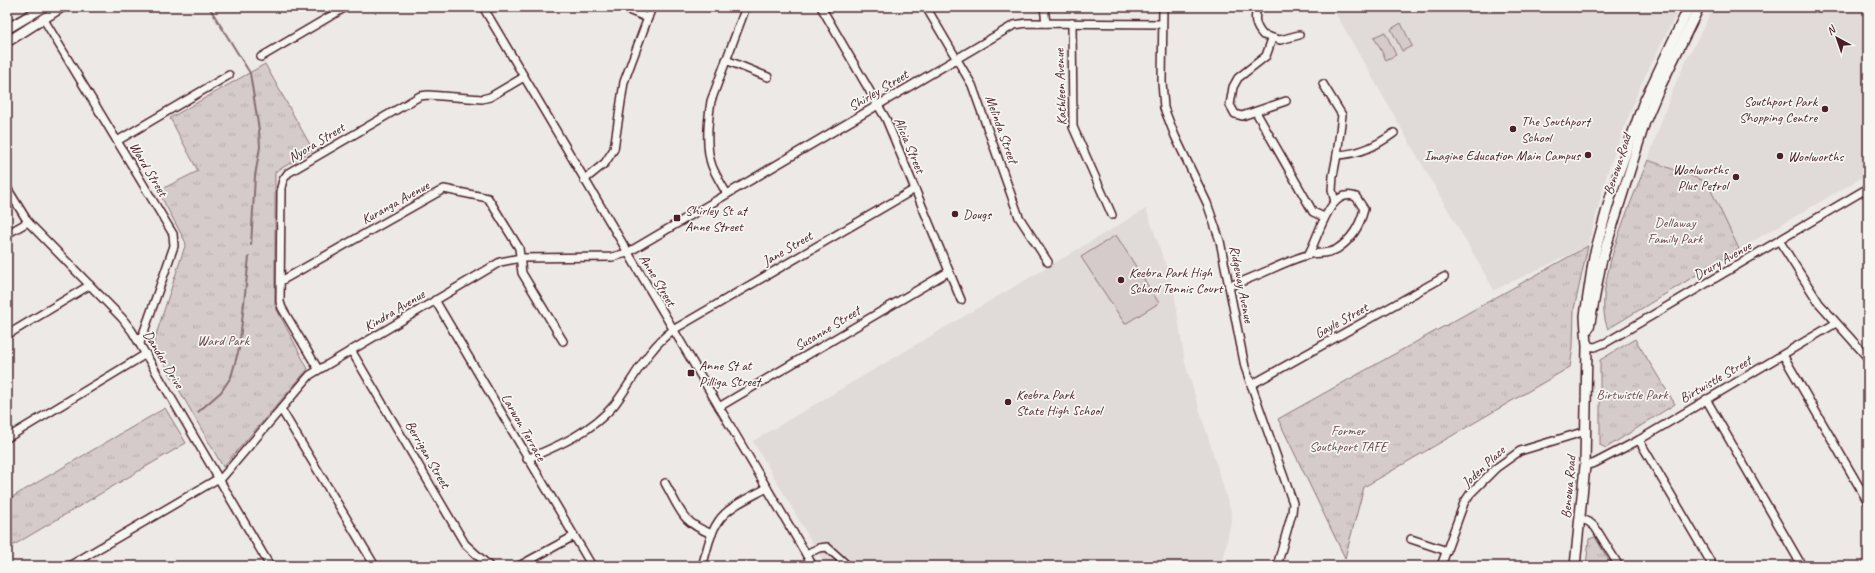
<svg xmlns="http://www.w3.org/2000/svg" width="1875" height="573" viewBox="0 0 1875 573" font-family="Caveat,sans-serif">
	<defs>
		<pattern id="park-tufts" width="24" height="20" patternUnits="userSpaceOnUse"><rect width="24" height="20" fill="#d4cbca"/><path d="M3 7l-1-3M5 7V3M7 7l1-3M15 17l-1-3M17 17v-4M19 17l1-3" fill="none" stroke="#b8aeae"/></pattern>
	</defs>
	<rect width="100%" height="100%" fill="#ece9e6"/>
	<filter id="ink" filterUnits="userSpaceOnUse"><feTurbulence type="fractalNoise" baseFrequency=".025" numOctaves="2"/><feDisplacementMap in="SourceGraphic" scale="8" xChannelSelector="R" yChannelSelector="G"/><feConvolveMatrix kernelMatrix="1 2 1 2 8 2 1 2 1" color-interpolation-filters="sRGB"/></filter>
	<g filter="url(#ink)">
		<g fill="#e0dad8">
			<path d="M 1332,7 L 1680,7 L 1640,86 L 1607,173 L 1588,246 L 1494,290 Z"/>
			<path d="M 1714,7 L 1868,7 L 1868,174 L 1739,249 L 1707,182 L 1648,160 L 1671,94 L 1685,63 Z"/>
			<path d="M 1146,209 L 1173,286 L 1185,363 L 1232,515 L 1222,566 L 826,566 L 753,441 Z"/>
		</g>
		<g fill="url(#park-tufts)" stroke="#8f757a">
			<path d="M 265,64 L 313,150 L 275,172 L 275,306 L 308,369 L 223,467 L 153,344 L 186,243 L 158,191 L 198,171 L 170,118 Z"/>
			<path d="M 1648,160 L 1707,182 L 1739,249 L 1608,329 C 1590,290 1633,198 1648,160 Z"/>
			<path d="M 1588,246 L 1574,309 L 1573,347 L 1570,367 L 1364,487 L 1345,558 L 1278,419 Z"/>
			<path d="M 1635,339 L 1675,404 L 1606,448 L 1600,445 L 1600,360 Z"/>
			<path d="M 165,408 L 186,443 L 7,549 L 7,500 Z"/>
			<path d="M 1595,537 L 1612,566 L 1586,566 L 1589,539 Z"/>
		</g>
		<g fill="#d4cbca" stroke="#8f757a">
			<path d="M 1401,23 L 1412,46 L 1402,51 L 1391,29 Z"/>
			<path d="M 1385,32 L 1396,55 L 1386,60 L 1374,37 Z"/>
			<path d="M 1116,235 L 1159,303 L 1125,324 L 1081,257 Z"/>
		</g>
		<g fill="none" stroke-linecap="round" stroke-linejoin="round">
			<g stroke="#886e73" stroke-width="2">
				<path d="M 209,7 L 250,73 L 259,130 L 260,147 L 255,176 L 251,245"/>
				<path d="M 198,412 L 221,392 L 231,377 L 239,349 L 249,257"/>
			</g>
			<defs>
				<g id="minor">
					<path d="M 483,7 L 813,566"/>
					<path d="M 621,7 L 648,18"/>
					<path d="M 821,7 L 886,119 L 961,300"/>
					<path d="M 926,7 L 972,85 L 1019,217 L 1048,262"/>
					<path d="M 1044,7 L 1046,23"/>
					<path d="M 1163,7 L 1162,82 L 1164,108 L 1175,136 L 1207,203 L 1220,241 L 1245,367 L 1293,503 L 1292,513 L 1277,566"/>
					<path d="M 1257,7 C 1254,19 1255,26 1263,35 L 1280,40 L 1299,35"/>
					<path d="M 43,18 L 173,234 L 174,246 L 140,343"/>
					<path d="M 1072,23 L 1073,127 L 1112,215"/>
					<path d="M 1272,39 L 1266,56 L 1238,78 L 1233,87 L 1230,105 L 1235,114 L 1242,116 L 1286,101"/>
					<path d="M 261,57 L 346,7"/>
					<path d="M 726,60 L 768,77"/>
					<path d="M 1323,84 L 1342,115 L 1337,155 L 1333,176 L 1332,190 L 1335,202"/>
					<path d="M 1256,112 L 1313,212 L 1324,217"/>
					<path d="M 117,141 L 229,75"/>
					<path d="M 1337,155 C 1360,154 1376,146 1394,133"/>
					<path d="M 584,180 L 605,163 L 614,149 L 624,82 L 652,7"/>
					<path d="M 7,188 L 28,222 L 122,318 L 132,331 L 270,566"/>
					<path d="M 727,194 C 722,185 716,176 712,166 C 705,147 708,120 711,101 L 746,7"/>
					<path d="M 7,234 L 28,222"/>
					<path d="M 1780,242 L 1819,303 L 1868,358"/>
					<path d="M 281,281 L 444,189 L 488,198 L 519,248 L 522,273 L 563,341"/>
					<path d="M 1229,286 C 1256,278 1280,263 1307,255 C 1317,252 1327,255 1337,249 C 1351,240 1360,226 1364,209 L 1356,197 C 1328,186 1319,239 1308,255"/>
					<path d="M 435,300 L 592,566"/>
					<path d="M 7,335 L 90,285"/>
					<path d="M 1587,346 L 1595,347 L 1607,342 L 1868,188"/>
					<path d="M 351,350 L 465,544 L 489,566"/>
					<path d="M 1783,355 L 1868,502"/>
					<path d="M 318,369 L 282,308 L 280,302 L 281,188 L 283,180 L 288,173 L 420,96 L 428,95 L 482,99 L 490,97 L 524,77"/>
					<path d="M 1251,385 L 1444,277"/>
					<path d="M 1706,399 L 1802,566"/>
					<path d="M 719,407 L 948,272"/>
					<path d="M 281,409 L 375,566"/>
					<path d="M 7,438 L 146,354"/>
					<path d="M 1639,440 L 1713,566"/>
					<path d="M 527,459 C 558,446 593,431 615,404 C 634,379 647,349 673,330 L 915,189"/>
					<path d="M 1585,466 L 1595,463 L 1639,440 L 1836,323"/>
					<path d="M 220,480 L 310,375 L 500,262 L 521,258 L 612,257 L 627,253 L 1014,25 L 1027,23 L 1162,24"/>
					<path d="M 665,483 C 681,511 681,522 712,534"/>
					<path d="M 1580,518 L 1589,522 L 1595,527 L 1619,566"/>
					<path d="M 1411,539 L 1447,551"/>
					<path d="M 806,554 L 819,548 L 827,547 L 848,566"/>
					<path d="M 69,566 L 219,478"/>
					<path d="M 519,566 L 574,536"/>
					<path d="M 702,566 C 707,552 709,534 718,522 C 728,506 751,497 767,488"/>
					<path d="M 1441,566 L 1464,503 L 1470,494 L 1496,468 L 1520,451 L 1586,431"/>
				</g>
				<g id="major">
					<path d="M 7,29 L 44,7"/>
					<path d="M 7,42 L 62,7"/>
					<path d="M 1589,328 L 1601,263 L 1645,122 L 1658,91 L 1699,7"/>
					<path d="M 1575,566 L 1585,466 L 1587,346 L 1585,316 L 1594,256 L 1611,195 L 1643,104 L 1689,7"/>
				</g>
			</defs>
			<use href="#minor" stroke="#4a1f2b" stroke-width="10"/>
			<use href="#major" stroke="#4a1f2b" stroke-width="12"/>
			<use href="#minor" stroke="#f6f6f2" stroke-width="7"/>
			<use href="#major" stroke="#f6f6f2" stroke-width="9"/>
		</g>
	</g>
	<g fill="#4a1f2b" stroke="#f6f6f2" stroke-width="1.5">
		<circle cx="1825" cy="109" r="4"/>
		<circle cx="1513" cy="129" r="4"/>
		<circle cx="1588" cy="155" r="4"/>
		<circle cx="1780" cy="156" r="4"/>
		<circle cx="1736" cy="177" r="4"/>
		<circle cx="955" cy="214" r="4"/>
		<rect x="673" y="214" width="8" height="8" rx="2"/>
		<circle cx="1121" cy="280" r="4"/>
		<rect x="687" y="369" width="8" height="8" rx="2"/>
		<circle cx="1008" cy="402" r="4"/>
	</g>
	<g text-anchor="middle" stroke-width="3.5" stroke-linejoin="round" paint-order="stroke">
		<g font-size="14" fill="#4a1f2b" stroke="#f6f6f2">
			<text transform="translate(1060 87) rotate(-92)" y="5">Kathleen Avenue</text>
			<text transform="translate(878 90) rotate(-31)" y="5">Shirley Street</text>
			<text transform="translate(1002 129) rotate(70)" y="5">Melinda Street</text>
			<text transform="translate(316 142) rotate(-31)" y="5">Nyora Street</text>
			<text transform="translate(910 145) rotate(67)" y="5">Alicia Street</text>
			<text transform="translate(1617 164) rotate(-72)" y="5">Benowa Road</text>
			<text transform="translate(149 169) rotate(59)" y="5">Ward Street</text>
			<text transform="translate(395 202) rotate(-29)" y="5">Kuranga Avenue</text>
			<text transform="translate(787 248) rotate(-30)" y="5">Jane Street</text>
			<text transform="translate(1722 260) rotate(-30)" y="5">Drury Avenue</text>
			<text transform="translate(658 280) rotate(59)" y="5">Anne Street</text>
			<text transform="translate(1242 284) rotate(79)" y="5">Ridgeway Avenue</text>
			<text transform="translate(394 310) rotate(-31)" y="5">Kindra Avenue</text>
			<text transform="translate(1341 320) rotate(-29)" y="5">Gayle Street</text>
			<text transform="translate(827 328) rotate(-31)" y="5">Susanne Street</text>
			<text transform="translate(164 359) rotate(59)" y="5">Dandar Drive</text>
			<text transform="translate(1715 379) rotate(-30)" y="5">Birtwistle Street</text>
			<text transform="translate(524 427) rotate(60)" y="5">Larwon Terrace</text>
			<text transform="translate(428 454) rotate(60)" y="5">Berrigan Street</text>
			<text transform="translate(1483 466) rotate(-43)" y="5">Joden Place</text>
			<text transform="translate(1568 487) rotate(-85)" y="5">Benowa Road</text>
		</g>
		<g font-size="14" fill="#4a1f2b" stroke="#f6f6f2" text-anchor="start">
			<text x="1817" y="106" text-anchor="end">Southport Park<tspan x="1817" dy="16">Shopping Centre</tspan></text>
			<text x="1521" y="126">The Southport<tspan x="1521" dy="16">School</tspan></text>
			<text x="1580" y="160" text-anchor="end">Imagine Education Main Campus</text>
			<text x="1788" y="161">Woolworths</text>
			<text x="1728" y="174" text-anchor="end">Woolworths<tspan x="1728" dy="16">Plus Petrol</tspan></text>
			<text x="685" y="215">Shirley St at<tspan x="685" dy="16">Anne Street</tspan></text>
			<text x="963" y="219">Dougs</text>
			<text x="1129" y="277">Keebra Park High<tspan x="1129" dy="16">School Tennis Court</tspan></text>
			<text x="699" y="370">Anne St at<tspan x="699" dy="16">Pilliga Street</tspan></text>
			<text x="1016" y="399">Keebra Park<tspan x="1016" dy="16">State High School</tspan></text>
		</g>
		<g font-size="14" fill="#6c4a53" stroke="#f6f6f2">
			<text x="1675" y="227">Dellaway<tspan x="1675" dy="16">Family Park</tspan></text>
			<text x="223" y="345">Ward Park</text>
			<text x="1632" y="399">Birtwistle Park</text>
			<text x="1348" y="435">Former<tspan x="1348" dy="16">Southport TAFE</tspan></text>
		</g>
	</g>
	<rect width="1875" height="573" fill="none" stroke="#f6f6f2" stroke-width="24"/>
	<rect x="12" y="12" width="1851" height="549" fill="none" stroke="#4a1f2b" stroke-width="1.5" filter="url(#ink)"/>
	<g transform="translate(1837 38) rotate(320)" stroke="#f6f6f2" stroke-width="3" paint-order="stroke">
	<path d="M0-3L7 15L0 10L-7 15Z" fill="#4a1f2b"/>
	<text y="-6" font-size="11" font-weight="bold" text-anchor="middle" fill="#4a1f2b">N</text>
	</g>
</svg>
